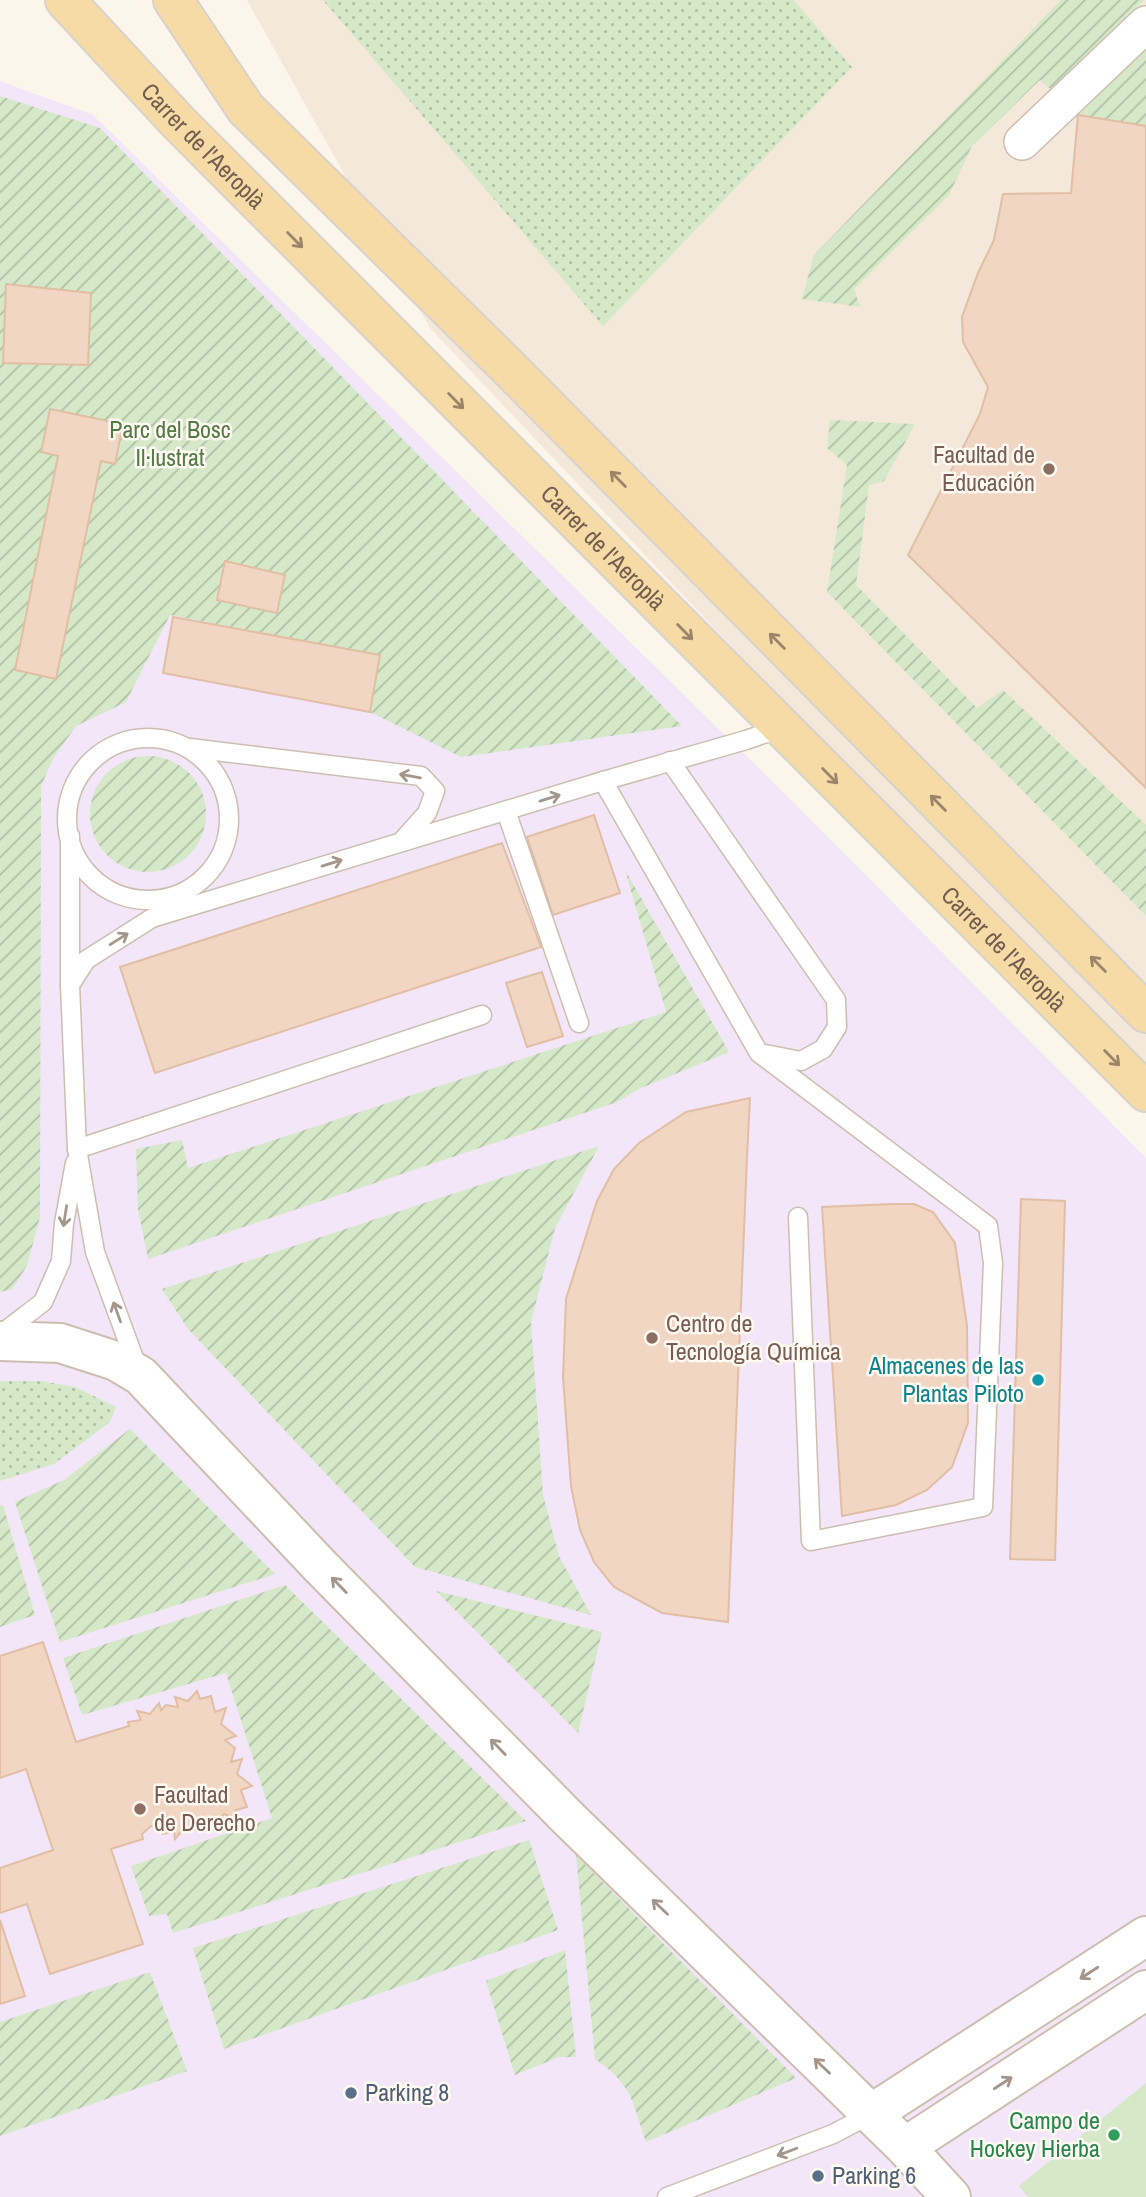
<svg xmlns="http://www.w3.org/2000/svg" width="1146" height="2197" viewBox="0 0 1146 2197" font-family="'Archivo Narrow',sans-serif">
	<defs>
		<pattern id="grass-dots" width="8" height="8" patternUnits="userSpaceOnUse" patternTransform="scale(1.75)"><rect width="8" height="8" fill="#d5e9c9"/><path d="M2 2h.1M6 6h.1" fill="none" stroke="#b1c0a5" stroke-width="1.8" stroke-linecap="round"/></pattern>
		<pattern id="garden-furrows" width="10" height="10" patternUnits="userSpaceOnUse" patternTransform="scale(1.75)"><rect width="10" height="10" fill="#d5e9c9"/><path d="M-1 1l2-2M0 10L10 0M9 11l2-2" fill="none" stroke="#b1c0a5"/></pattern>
	</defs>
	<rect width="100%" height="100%" fill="#fcf5ea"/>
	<path fill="#f3e8d9" d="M 247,0 L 1146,0 L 1146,1084 L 430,328 Z"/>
	<path fill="#f2e6f8" d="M 0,81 L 93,115 L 793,802 L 1146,1158 L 1146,2197 L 0,2197 Z"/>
	<g fill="url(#grass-dots)">
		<path d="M 323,0 L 793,0 L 852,67 L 603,326 Z"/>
		<path d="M 0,1381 L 41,1381 L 75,1387 L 116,1407 L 110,1422 L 54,1464 L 0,1481 Z"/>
	</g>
	<g fill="url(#garden-furrows)">
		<path d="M 1061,0 L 1144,0 L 1054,92 L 1040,80 L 972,146 L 949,195 L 854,289 L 860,307 L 802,299 L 814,255 Z"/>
		<path d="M 1146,47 L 1146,126 L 1078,115 Z"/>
		<path d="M 0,96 L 100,128 L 682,726 L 461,757 L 370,712 L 380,655 L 170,615 L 126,702 L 76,726 L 54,757 L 41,786 L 40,1217 L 27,1266 L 12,1289 L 0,1292 Z"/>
		<path d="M 830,420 L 915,424 L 884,481 L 869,485 L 856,585 L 977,708 L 1003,690 L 1146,825 L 1146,916 L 827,592 L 847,465 L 827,448 Z"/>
		<circle cx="148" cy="814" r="58"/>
		<path d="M 625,870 L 729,1052 L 641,1088 L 617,1102 L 148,1259 L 138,1209 L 136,1149 L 182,1140 L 188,1168 L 666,1012 Z"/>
		<path d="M 599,1146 L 555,1228 L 531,1322 L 543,1495 L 559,1556 L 591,1615 L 415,1567 L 188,1329 L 162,1289 Z"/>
		<path d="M 130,1429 L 275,1574 L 60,1642 L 15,1502 L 64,1480 Z"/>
		<path d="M 3,1505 L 35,1615 L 0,1627 L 0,1506 Z"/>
		<path d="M 285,1585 L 526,1821 L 173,1933 L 167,1914 L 149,1916 L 131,1866 L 272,1818 L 226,1673 L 82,1715 L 63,1658 Z"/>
		<path d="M 436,1591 L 602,1632 L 578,1733 Z"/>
		<path d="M 529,1840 L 558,1930 L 224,2049 L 193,1948 Z"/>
		<path d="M 576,1855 L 796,2078 L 646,2142 C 632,2101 633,2085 595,2059 Z"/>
		<path d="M 565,1950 L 576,2057 L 559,2057 L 515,2075 L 486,1981 Z"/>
		<path d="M 150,1972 L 187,2071 L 0,2136 L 0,2022 Z"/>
	</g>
	<path fill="#d5e9c9" d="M 1146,2083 L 1146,2197 L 1028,2197 L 1019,2186 Z"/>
	<g fill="#f0d6c3" stroke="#e1bea4" stroke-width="2">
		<path d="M 1078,115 L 1146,126 L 1146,788 L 908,555 L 980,414 L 988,387 L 963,342 L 962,317 L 978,273 L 994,240 L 1003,194 L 1071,193 Z"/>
		<path d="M 6,284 L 91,293 L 88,365 L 3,363 Z"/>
		<path d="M 50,409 L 123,424 L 115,464 L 101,461 L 56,679 L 15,670 L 58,456 L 41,452 Z"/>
		<path d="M 225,561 L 285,575 L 277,613 L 217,600 Z"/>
		<path d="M 173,617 L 380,655 L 370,712 L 163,673 Z"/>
		<path d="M 594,815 L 620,893 L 553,915 L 527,837 Z"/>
		<path d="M 502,843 L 541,947 L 155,1073 L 120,967 Z"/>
		<path d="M 542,972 L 563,1036 L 527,1047 L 506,983 Z"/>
		<path d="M 750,1098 L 747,1157 L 728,1622 L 662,1613 L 614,1587 L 594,1562 L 580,1530 L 571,1486 L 563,1377 L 566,1299 L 597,1201 L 614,1169 L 639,1143 L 686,1112 Z"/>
		<path d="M 1021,1199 L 1065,1201 L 1055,1560 L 1010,1559 Z"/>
		<path d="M 893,1204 L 914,1204 L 933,1212 L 955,1243 L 967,1326 L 968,1423 L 952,1467 L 927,1490 L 896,1505 L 842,1516 L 822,1207 Z"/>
		<path d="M 43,1642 L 76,1742 L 129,1726 L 128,1722 L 141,1720 L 137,1711 L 150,1714 L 159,1703 L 161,1710 L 166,1705 L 178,1707 L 175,1697 L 188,1701 L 197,1691 L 200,1699 L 211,1696 L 215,1712 L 226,1708 L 221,1724 L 236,1736 L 225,1740 L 235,1748 L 231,1762 L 242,1759 L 237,1774 L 252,1786 L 241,1790 L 247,1807 L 236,1810 L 237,1819 L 224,1814 L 214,1825 L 212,1817 L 205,1824 L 197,1822 L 199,1831 L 186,1826 L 175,1839 L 174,1831 L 163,1834 L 162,1828 L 151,1826 L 142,1834 L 143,1839 L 111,1849 L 143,1944 L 50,1974 L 27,1904 L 0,1913 L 0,1868 L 53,1850 L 26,1769 L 0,1778 L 0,1656 Z"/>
		<path d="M 0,1920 L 25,1996 L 0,2004 Z"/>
	</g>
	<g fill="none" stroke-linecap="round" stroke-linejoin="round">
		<defs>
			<g id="service">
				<circle cx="148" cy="819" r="81"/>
				<path d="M 190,748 L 421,776 L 435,791 L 427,813 L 401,842"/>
				<path d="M 670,761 L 836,1000 L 837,1027 L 823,1049 L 801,1061 L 765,1054"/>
				<path d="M 603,781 L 759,1053 L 988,1226 L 993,1263 L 983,1507 L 811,1541 L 798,1217"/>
				<path d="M 506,811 L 579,1023"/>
				<path d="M 70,836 L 70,985 L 77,1149 L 95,1252 L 138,1369"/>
				<path d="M 70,985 L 86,960 L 152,918 L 603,781 L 746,740 L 781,728"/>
				<path d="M 77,1149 L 482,1015"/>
				<path d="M 0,1335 L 43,1302 L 61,1261 L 64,1223 L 75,1163"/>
				<path d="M 667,2197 L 833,2134 L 871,2114"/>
			</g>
			<path id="minor" d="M 1022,142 L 1146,24"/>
			<g id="tertiary">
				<path d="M 0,1341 L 60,1343 L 116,1361 L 141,1376 L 320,1566 L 567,1817 L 905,2147 L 951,2197"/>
				<path d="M 871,2114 L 1146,1936"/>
				<path d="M 905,2147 L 1146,1990"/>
			</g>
			<g id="primary">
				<path id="s1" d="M 65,0 L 178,122 L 1146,1092"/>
				<path d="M 173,0 L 246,109 L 512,371 L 1146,1013"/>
			</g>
		</defs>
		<use href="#service" stroke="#cdbeb0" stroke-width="21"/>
		<use href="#minor" stroke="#cdbeb0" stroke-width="38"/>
		<use href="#tertiary" stroke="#cdbeb0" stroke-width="42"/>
		<use href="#primary" stroke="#d8d2cd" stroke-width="42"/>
		<use href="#service" stroke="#fff" stroke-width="18"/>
		<use href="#minor" stroke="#fff" stroke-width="35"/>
		<use href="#tertiary" stroke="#fff" stroke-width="38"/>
		<use href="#primary" stroke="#f6dba7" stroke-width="38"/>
	</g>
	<defs><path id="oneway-shaft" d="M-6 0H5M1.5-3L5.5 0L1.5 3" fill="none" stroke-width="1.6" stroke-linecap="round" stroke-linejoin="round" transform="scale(1.75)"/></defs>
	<g stroke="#9c8369">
		<use href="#oneway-shaft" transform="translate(295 240) rotate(45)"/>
		<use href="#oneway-shaft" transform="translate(456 401) rotate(45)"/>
		<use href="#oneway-shaft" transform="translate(618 479) rotate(-135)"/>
		<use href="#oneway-shaft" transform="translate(685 632) rotate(45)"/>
		<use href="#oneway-shaft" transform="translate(777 641) rotate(-135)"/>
		<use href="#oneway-shaft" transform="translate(830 776) rotate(45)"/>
		<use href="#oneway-shaft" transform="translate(938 803) rotate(-135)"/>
		<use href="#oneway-shaft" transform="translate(1098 964) rotate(-135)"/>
		<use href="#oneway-shaft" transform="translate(1112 1058) rotate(45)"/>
	</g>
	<g stroke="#a5968c">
		<use href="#oneway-shaft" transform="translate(410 776) rotate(-170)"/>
		<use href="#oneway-shaft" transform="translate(550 798) rotate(-17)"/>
		<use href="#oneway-shaft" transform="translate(332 863) rotate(-17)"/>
		<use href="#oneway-shaft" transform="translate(119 939) rotate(-32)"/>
		<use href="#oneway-shaft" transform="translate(65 1216) rotate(99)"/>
		<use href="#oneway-shaft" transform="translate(117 1312) rotate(-110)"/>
		<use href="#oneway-shaft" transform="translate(339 1585) rotate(-134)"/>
		<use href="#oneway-shaft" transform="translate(498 1747) rotate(-134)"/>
		<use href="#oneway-shaft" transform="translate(660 1907) rotate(-136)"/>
		<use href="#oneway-shaft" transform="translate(1089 1973) rotate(147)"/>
		<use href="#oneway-shaft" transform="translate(822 2066) rotate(-136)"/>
		<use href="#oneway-shaft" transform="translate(1003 2083) rotate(-33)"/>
		<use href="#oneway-shaft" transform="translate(787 2152) rotate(159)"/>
	</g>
	<g fill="#8d6e63" stroke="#fef9f1" stroke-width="2.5">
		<circle cx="1049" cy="469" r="7"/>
		<circle cx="652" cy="1338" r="7"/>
		<circle cx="140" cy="1809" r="7"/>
	</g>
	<circle fill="#0f9aa8" stroke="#fef9f1" stroke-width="2.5" cx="1038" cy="1380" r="7"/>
	<g fill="#5c6f8a" stroke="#fef9f1" stroke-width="2.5">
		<circle cx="351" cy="2093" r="7"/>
		<circle cx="818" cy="2176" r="7"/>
	</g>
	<circle fill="#2e9e5b" stroke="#fef9f1" stroke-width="2.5" cx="1114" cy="2135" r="7"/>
	<g text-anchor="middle" stroke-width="5" stroke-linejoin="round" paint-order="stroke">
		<g font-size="24" fill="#755d4e" stroke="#fef9f1">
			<text dy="8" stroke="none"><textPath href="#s1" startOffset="201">Carrer de l'Aeroplà</textPath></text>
			<text dy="8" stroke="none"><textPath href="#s1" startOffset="768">Carrer de l'Aeroplà</textPath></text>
			<text dy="8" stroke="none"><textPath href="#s1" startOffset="1335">Carrer de l'Aeroplà</textPath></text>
		</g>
		<g font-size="24" fill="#547a47" stroke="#fef9f1">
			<text x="170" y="438">Parc del Bosc<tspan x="170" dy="28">Il·lustrat</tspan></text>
		</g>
		<g font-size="24" fill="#785e54" stroke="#fef9f1" text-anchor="start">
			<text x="1035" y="463" text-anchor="end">Facultad de<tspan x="1035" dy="28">Educación</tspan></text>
			<text x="666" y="1332">Centro de<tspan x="666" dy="28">Tecnología Química</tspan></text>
			<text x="154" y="1803">Facultad<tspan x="154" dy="28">de Derecho</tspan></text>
		</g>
		<g font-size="24" fill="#0d838f" stroke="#fef9f1" text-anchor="end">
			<text x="1024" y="1374">Almacenes de las<tspan x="1024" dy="28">Plantas Piloto</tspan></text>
		</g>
		<g font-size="24" fill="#4e5e75" stroke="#fef9f1" text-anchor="start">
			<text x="365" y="2101">Parking 8</text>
			<text x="832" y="2184">Parking 6</text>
		</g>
		<g font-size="24" fill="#27864d" stroke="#fef9f1" text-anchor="end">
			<text x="1100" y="2129">Campo de<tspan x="1100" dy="28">Hockey Hierba</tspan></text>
		</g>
	</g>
</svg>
